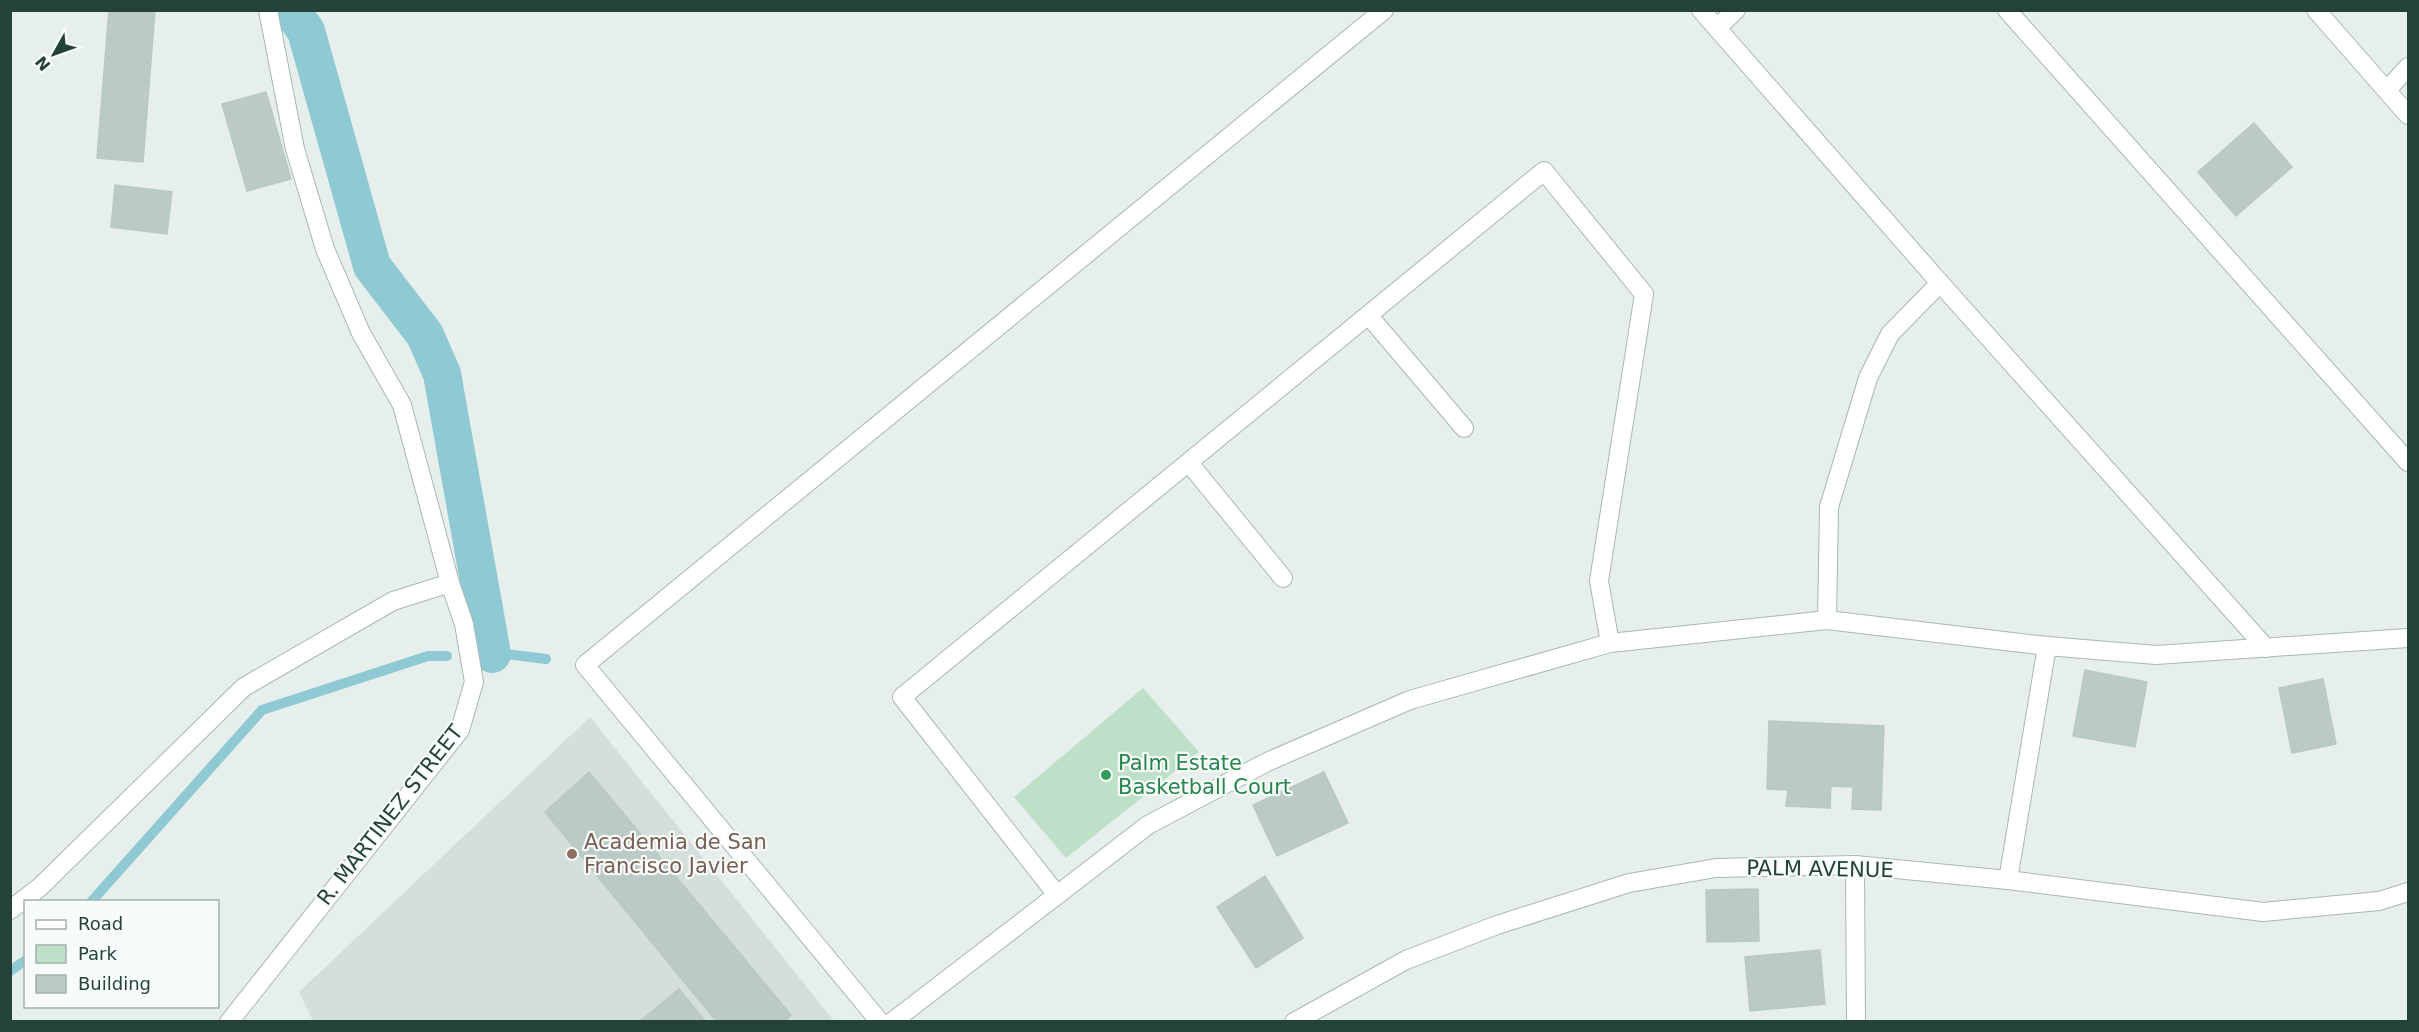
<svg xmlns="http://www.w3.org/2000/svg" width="2419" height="1032" viewBox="0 0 2419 1032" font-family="'DejaVu Sans',sans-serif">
	<rect width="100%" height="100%" fill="#e6efeb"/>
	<path fill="#d4dfda" d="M 590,717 L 834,1021 L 313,1021 L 299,992 Z"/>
	<path fill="#bfe0c8" d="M 1143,688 L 1199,752 L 1066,858 L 1014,797 Z"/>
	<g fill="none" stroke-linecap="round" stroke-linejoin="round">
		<g stroke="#8ec9d4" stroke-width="10">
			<path d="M 478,654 L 506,654 L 546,659"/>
			<path d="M 91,902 L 262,710 L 428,656 L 447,656"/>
			<path d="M 10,971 L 26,960"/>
		</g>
		<path stroke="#8ec9d4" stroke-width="38" d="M 291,10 L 306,31 L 372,266 L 425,335 L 442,374 L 492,654"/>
	</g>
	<g fill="#bbcac4" stroke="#b8c9c2" stroke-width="1.5">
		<path d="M 109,10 L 155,10 L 143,162 L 97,158 Z"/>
		<path d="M 266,92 L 291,179 L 247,191 L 222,104 Z"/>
		<path d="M 2254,123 L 2292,167 L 2236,216 L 2198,172 Z"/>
		<path d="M 115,185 L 172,192 L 167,234 L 111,227 Z"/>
		<path d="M 2085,670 L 2147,682 L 2135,747 L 2073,736 Z"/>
		<path d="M 2323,679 L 2336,744 L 2292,753 L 2279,688 Z"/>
		<path d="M 1769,721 L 1884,726 L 1881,810 L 1852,809 L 1853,787 L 1831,786 L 1830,808 L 1786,806 L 1788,790 L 1767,789 Z"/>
		<path d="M 589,772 L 791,1015 L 784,1022 L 717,1022 L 545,812 Z"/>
		<path d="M 1324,772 L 1348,823 L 1277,856 L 1253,805 Z"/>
		<path d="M 1265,876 L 1303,938 L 1256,968 L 1217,907 Z"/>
		<path d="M 1758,889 L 1759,941 L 1707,942 L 1706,890 Z"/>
		<path d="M 1820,950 L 1825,1004 L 1750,1011 L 1745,957 Z"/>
		<path d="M 679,989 L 706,1022 L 639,1022 Z"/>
	</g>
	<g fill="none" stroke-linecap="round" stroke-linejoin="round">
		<defs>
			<g id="minor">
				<path d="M 1701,10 L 1940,283 L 2266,648"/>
				<path d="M 2007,10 L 2408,462"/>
				<path d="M 2316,10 L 2408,115"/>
				<path d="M 1717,28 L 1736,10"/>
				<path d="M 2387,90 L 2408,67"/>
				<path d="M 1369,316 L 1464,428"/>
				<path d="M 1189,463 L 1283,578"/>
				<path d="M 1827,620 L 1829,507 L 1868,378 L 1890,334 L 1940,283"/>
				<path d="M 1855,865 L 1856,1022"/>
				<path d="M 2008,880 L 2047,646"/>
				<path d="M 1057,895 L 902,697 L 1544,171 L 1644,294 L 1599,581 L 1610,643"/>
				<path d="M 10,910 L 40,887 L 244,687 L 393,601 L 450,583 L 402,405 L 361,333 L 325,249 L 295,149 L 268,10"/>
				<path d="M 229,1022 L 460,730 L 474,682 L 464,624 L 450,583"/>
				<path d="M 880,1022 L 585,665 L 1384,10"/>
				<path d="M 892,1022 L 1148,825 L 1267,762 L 1410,700 L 1610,643 L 1827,620 L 2047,646 L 2156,655 L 2408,638"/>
				<path d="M 1294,1022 L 1406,960 L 1497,925 L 1629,883 L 1716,868 L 1855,865 L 2008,880 L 2263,912 L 2379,901 L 2408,892"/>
			</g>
		</defs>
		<use href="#minor" stroke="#a8b8b2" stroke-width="20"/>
		<use href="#minor" stroke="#fff" stroke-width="18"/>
	</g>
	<circle fill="#2e9e5b" stroke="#f7fbf9" stroke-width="2" cx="1106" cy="775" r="6"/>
	<circle fill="#8d6e63" stroke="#f7fbf9" stroke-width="2" cx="572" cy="854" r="6"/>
	<g text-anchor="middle" stroke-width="4.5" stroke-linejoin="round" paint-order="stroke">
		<g font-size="21" fill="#27864d" stroke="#f7fbf9" text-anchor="start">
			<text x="1118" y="770">Palm Estate<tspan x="1118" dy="24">Basketball Court</tspan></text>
		</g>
		<g font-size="21" fill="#24423a" stroke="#f7fbf9">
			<text transform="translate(390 815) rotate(-52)" y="7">R. MARTINEZ STREET</text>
			<text transform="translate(1820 869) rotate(1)" y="7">PALM AVENUE</text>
		</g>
		<g font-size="21" fill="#785e54" stroke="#f7fbf9" text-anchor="start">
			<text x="584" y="849">Academia de San<tspan x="584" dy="24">Francisco Javier</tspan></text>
		</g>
	</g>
	<rect width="2419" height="1032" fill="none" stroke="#24423a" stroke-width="24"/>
	<rect x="24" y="900" width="195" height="108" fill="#f7fbf9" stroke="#a3b1ad" stroke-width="1.5"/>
	<rect x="36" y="920" width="30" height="9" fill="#ffffff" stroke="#a3b1ad" stroke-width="1.5"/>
	<text x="78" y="930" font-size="18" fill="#24423a">Road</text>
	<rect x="36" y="945" width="30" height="18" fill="#bfe0c8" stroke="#a3b1ad" stroke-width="1.5"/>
	<text x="78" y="960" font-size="18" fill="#24423a">Park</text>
	<rect x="36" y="975" width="30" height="18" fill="#bbcac4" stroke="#a3b1ad" stroke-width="1.5"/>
	<text x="78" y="990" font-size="18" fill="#24423a">Building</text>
	<g transform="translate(54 54) rotate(230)" stroke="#f7fbf9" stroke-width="4.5" paint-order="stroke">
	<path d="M0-4.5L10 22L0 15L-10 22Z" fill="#24423a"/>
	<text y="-9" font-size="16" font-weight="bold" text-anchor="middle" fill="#24423a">N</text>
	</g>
</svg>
